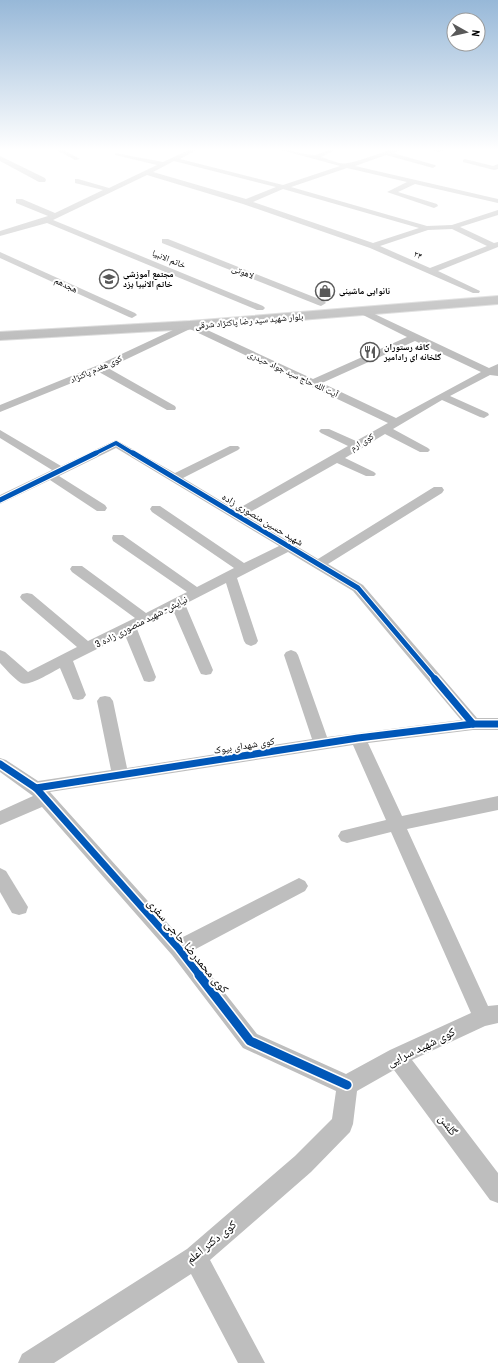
<svg xmlns="http://www.w3.org/2000/svg" width="498" height="1363" viewBox="0 0 498 1363" font-family="'Archivo Narrow','Noto Naskh Arabic',sans-serif">
	<rect width="100%" height="100%" fill="#fff"/>
	<g fill="none" stroke-linecap="round" stroke-linejoin="round">
		<defs>
			<path id="primary" d="M 498,296 L 498,304 L 190,329 L 0,340 L 0,332 L 190,321 Z"/>
		</defs>
		<use href="#primary" stroke="#dbdbdb" stroke-width="2"/>
		<g fill="#bebebe" fill-rule="evenodd">
			<path d="M 55,149 L 62,149 L 80,159 L 75,160 Z"/>
			<path d="M 191,149 L 198,149 L 180,159 L 283,185 L 340,166 L 281,150 L 280,149 C 290,149 308,156 315,155 C 323,153 327,149 336,149 L 335,150 L 321,157 C 328,159 340,165 348,163 C 367,160 383,149 402,149 L 401,150 L 393,153 L 435,165 L 436,166 L 433,168 L 386,155 L 355,166 L 498,199 L 498,203 L 415,184 L 398,192 L 437,204 L 438,206 L 434,208 L 387,192 L 407,182 L 347,168 L 291,187 L 427,226 L 452,225 L 498,210 L 498,215 L 460,227 L 494,243 L 498,242 L 498,247 L 438,271 L 480,291 L 479,293 L 473,293 L 370,248 L 243,204 L 147,175 L 53,220 L 263,306 L 265,308 L 263,310 L 257,310 L 47,223 L 0,236 L 0,231 L 48,216 L 16,203 L 16,199 L 22,199 L 55,213 L 103,190 L 75,183 L 75,179 L 78,179 L 109,188 L 157,165 L 115,155 L 115,153 L 163,162 ZM 174,161 L 276,187 L 246,199 L 153,172 ZM 283,189 L 419,228 L 373,243 L 253,202 ZM 452,229 L 487,246 L 430,268 L 380,246 L 428,230 Z"/>
			<path d="M 430,149 L 446,149 L 439,152 Z"/>
			<path d="M 0,156 L 45,178 L 46,180 L 45,182 L 39,182 L 0,161 Z"/>
			<path d="M 465,159 L 493,166 L 498,164 L 498,169 L 494,170 L 463,162 L 463,160 Z"/>
			<path d="M 162,239 L 168,239 L 324,301 L 326,303 L 321,306 L 318,305 L 162,243 Z"/>
			<path d="M 0,252 L 135,313 L 137,315 L 132,318 L 129,317 L 0,258 Z"/>
			<path d="M 364,309 L 489,368 L 498,364 L 498,376 L 490,375 L 450,396 L 488,413 L 489,415 L 484,418 L 480,417 L 442,400 L 393,429 L 428,448 L 430,450 L 428,452 L 420,452 L 385,434 L 345,458 L 374,472 L 376,474 L 374,476 L 366,476 L 337,463 L 245,515 L 318,559 L 434,487 L 442,487 L 444,490 L 442,493 L 328,564 L 363,585 L 477,718 L 498,718 L 498,730 L 473,730 L 368,743 L 402,816 L 498,796 L 498,810 L 407,829 L 488,1006 L 498,1005 L 498,1023 L 485,1026 L 412,1060 L 498,1173 L 498,1203 L 490,1200 L 394,1070 L 357,1091 L 353,1124 L 350,1132 L 311,1172 L 210,1260 L 265,1363 L 238,1363 L 191,1274 L 54,1363 L 18,1363 L 22,1354 L 187,1249 L 295,1156 L 332,1119 L 336,1091 L 243,1048 L 172,955 L 42,807 L 0,825 L 0,811 L 33,796 L 0,772 L 0,758 L 6,760 L 38,781 L 111,770 L 97,701 L 100,697 L 105,696 L 110,697 L 113,701 L 127,768 L 312,739 L 284,655 L 286,652 L 291,650 L 296,652 L 298,655 L 327,737 L 461,720 L 353,591 L 288,552 L 237,578 L 258,641 L 256,644 L 251,646 L 246,644 L 244,641 L 226,583 L 185,604 L 213,670 L 211,674 L 206,675 L 201,674 L 199,670 L 173,610 L 137,629 L 156,677 L 154,681 L 149,682 L 144,681 L 125,635 L 73,661 L 86,695 L 83,699 L 78,700 L 73,699 L 60,668 C 52,672 29,687 21,683 C 13,678 6,669 0,663 L 0,650 L 5,652 L 28,672 L 77,647 L 22,600 L 20,597 L 22,594 L 27,593 L 32,594 L 88,641 L 135,618 L 72,572 L 70,569 L 72,566 L 82,566 L 146,613 L 187,592 L 113,541 L 112,538 L 113,535 L 123,535 L 197,587 L 234,568 L 152,512 L 150,509 L 152,506 L 160,506 L 244,563 L 279,546 L 116,448 L 59,476 L 105,505 L 107,508 L 105,511 L 97,511 L 50,480 L 0,504 L 0,495 L 52,470 L 0,438 L 0,430 L 61,466 L 116,440 L 175,473 L 230,446 L 238,446 L 240,448 L 238,450 L 183,478 L 236,510 L 348,446 L 321,433 L 319,431 L 321,429 L 329,429 L 356,441 L 388,423 L 190,329 L 108,368 L 175,406 L 176,408 L 175,410 L 167,410 L 99,372 L 0,412 L 0,405 L 96,366 L 190,322 L 313,379 L 407,337 L 361,314 L 359,312 L 361,310 ZM 415,341 L 481,372 L 396,418 L 322,383 ZM 353,745 L 386,820 L 341,831 L 338,836 L 341,841 L 347,843 L 391,832 L 471,1013 L 390,1050 L 346,1074 L 257,1034 L 192,951 L 305,891 L 308,886 L 305,881 L 299,878 L 293,881 L 181,938 L 50,792 Z"/>
			<path d="M 0,868 L 6,871 L 28,907 L 26,913 L 19,915 L 12,913 L 0,892 Z"/>
		</g>
		<use href="#primary" fill="#bebebe" fill-rule="evenodd"/>
		<defs>
			<path id="cycleway-far3" d="M 94,454 L 116,443 L 134,454"/>
			<g id="cycleway-far2">
				<path d="M 133,453 L 358,588 L 436,680"/>
				<path d="M 0,500 L 96,453"/>
			</g>
			<g id="cycleway-far1">
				<path d="M 435,679 L 473,724"/>
				<path d="M 0,764 L 36,788 L 358,738 L 473,724 L 498,724"/>
				<path d="M 36,788 L 179,949 L 200,976"/>
			</g>
			<path id="cycleway" d="M 199,975 L 250,1041 L 347,1085"/>
		</defs>
		<use href="#cycleway-far3" stroke="#fff" stroke-width="5.5"/>
		<use href="#cycleway-far2" stroke="#fff" stroke-width="7"/>
		<use href="#cycleway-far1" stroke="#fff" stroke-width="10"/>
		<use href="#cycleway" stroke="#fff" stroke-width="12"/>
		<use href="#cycleway-far3" stroke="#0057b8" stroke-width="4"/>
		<use href="#cycleway-far2" stroke="#0057b8" stroke-width="5"/>
		<use href="#cycleway-far1" stroke="#0057b8" stroke-width="7"/>
		<use href="#cycleway" stroke="#0057b8" stroke-width="9"/>
	</g>
	<linearGradient id="sky" x2="0" y2="1"><stop stop-color="#97b8d8"/><stop offset="0.44" stop-color="#fff"/><stop offset="1" stop-color="#fff" stop-opacity="0"/></linearGradient>
	<rect width="498" height="339" fill="url(#sky)"/>
	<defs>
		<symbol id="school-ring" viewBox="-11 -11 22 22"><circle r="9.5" fill="#fff" stroke="#595959" stroke-width="1.5"/><path d="M0-5L7-2L0 1L-7-2ZM-4 1L0 2.5L4 1V4Q0 6-4 4Z" fill="#595959"/></symbol>
		<symbol id="shop-ring" viewBox="-11 -11 22 22"><circle r="9.5" fill="#fff" stroke="#595959" stroke-width="1.5"/><path d="M-5-2.5h2.3a2.7 3.5 0 0 1 5.4 0H5L5.5 6h-11ZM-1.5-2.5h3a1.5 2.3 0 0 0-3 0Z" fill="#595959"/></symbol>
		<symbol id="restaurant-ring" viewBox="-11 -11 22 22"><circle r="9.5" fill="#fff" stroke="#595959" stroke-width="1.5"/><path d="M-5-6h1v4h1v-4h1v4h1v-4h1v5L-1.5 .5V6h-2V.5L-5-1ZM5-6V6H3V1.5H1.5Q1.5-4 5-6Z" fill="#595959"/></symbol>
	</defs>
	<g fill-rule="evenodd">
		<use href="#school-ring" x="98" y="268" width="22" height="22"/>
		<use href="#shop-ring" x="314" y="280" width="22" height="22"/>
		<use href="#restaurant-ring" x="359" y="341" width="22" height="22"/>
	</g>
	<g text-anchor="middle" stroke-width="4" stroke-linejoin="round" paint-order="stroke">
		<g font-size="9" fill="#000" stroke="#fff">
			<text transform="translate(418 255) rotate(24)" y="3">۲۴</text>
			<text transform="translate(169 259) rotate(22)" y="3">خاتم الانبیا</text>
			<text transform="translate(243 272) rotate(22)" y="3">لاهوتی</text>
			<text transform="translate(66 285) rotate(25)" y="3">هجدهم</text>
			<text transform="translate(249 321) rotate(-5)" y="3">بلوار شهید سید رضا پاکنژاد شرقی</text>
			<text transform="translate(96 369) rotate(-24)" y="3">کوی هفدم پاکنژاد</text>
			<text transform="translate(293 374) rotate(25)" y="3">آیت الله حاج سید جواد حیدری</text>
			<text transform="translate(362 442) rotate(-31)" y="3">کوی ارم</text>
		</g>
		<g font-size="9" font-weight="bold" fill="#000" stroke="#fff" text-anchor="start">
			<text x="123" y="277">مجتمع آموزشی<tspan x="123" dy="10">خاتم الانبیا یزد</tspan></text>
			<text x="339" y="294">نانوایی ماشینی</text>
			<text x="384" y="350">کافه رستوران<tspan x="384" dy="10">گلخانه ای رادامیر</tspan></text>
		</g>
		<g font-size="10" fill="#000" stroke="#fff">
			<text transform="translate(263 519) rotate(31)" y="4">شهید حسین منصوری زاده</text>
			<text transform="translate(141 621) rotate(-27)" y="4">نیایش- شهید منصوری زاده 3</text>
			<text transform="translate(244 745) rotate(-9)" y="4">کوی شهدای بیوک</text>
		</g>
		<g font-size="12" fill="#000" stroke="#fff">
			<text transform="translate(188 946) rotate(50)" y="4">کوی محمدرضا حاجی سفری</text>
			<text transform="translate(421 1047) rotate(-26)" y="4">کوی شهید سرایی</text>
			<text transform="translate(448 1125) rotate(53)" y="4">گلشن</text>
			<text transform="translate(211 1242) rotate(-39)" y="4">کوی دکتر اعلم</text>
		</g>
	</g>
	<g transform="translate(466 32) rotate(98)"><circle r="19" fill="#ffffff" stroke="#999999"/>
	<path d="M0-3L7 15L0 10L-7 15Z" fill="#595959"/>
	<text y="-6" font-size="11" font-weight="bold" text-anchor="middle" fill="#000000">N</text>
	</g>
</svg>
